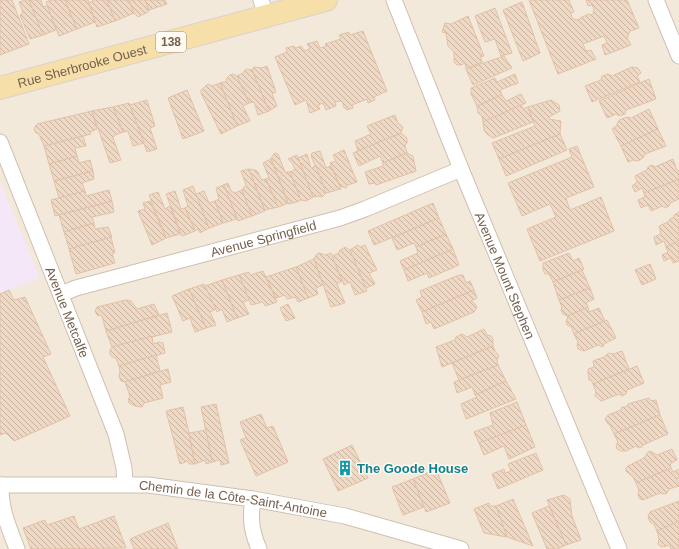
<svg xmlns="http://www.w3.org/2000/svg" width="679" height="549" viewBox="0 0 679 549" font-family="Arial,sans-serif">
	<defs>
		<pattern id="building-back-hatch" width="6" height="6" patternUnits="userSpaceOnUse"><rect width="6" height="6" fill="#f0d9c4"/><path d="M-1 5l2 2M0 0l6 6M5-1l2 2" fill="none" stroke="#c7b3a2"/></pattern>
	</defs>
	<rect width="100%" height="100%" fill="#fcf7eb"/>
	<rect fill="#f3e9da" x="0" y="0" width="679" height="549"/>
	<path fill="#f4e7f8" d="M 0,182 L 40,278 L 0,294 Z"/>
	<g fill="url(#building-back-hatch)" stroke="#e2c1a5">
		<path d="M 0,0 L 12,0 L 29,44 L 0,55 Z"/>
		<path d="M 26,0 L 29,0 L 43,35 L 30,39 L 20,15 L 23,13 L 19,2 Z"/>
		<path d="M 29,0 L 41,0 L 43,7 L 48,6 L 56,30 L 43,35 Z"/>
		<path d="M 51,0 L 65,0 L 77,29 L 59,36 L 46,2 Z"/>
		<path d="M 65,0 L 88,0 L 95,22 L 77,29 Z"/>
		<path d="M 92,0 L 107,0 L 115,21 L 97,27 L 89,3 L 93,1 Z"/>
		<path d="M 107,0 L 129,0 L 134,13 L 115,21 Z"/>
		<path d="M 129,0 L 145,0 L 149,10 L 148,12 L 138,17 L 134,13 Z"/>
		<path d="M 145,0 L 165,0 L 167,4 L 149,10 Z"/>
		<path d="M 529,0 L 569,0 L 574,12 L 571,13 L 572,18 L 576,20 L 580,19 L 580,18 L 589,14 L 591,15 L 593,14 L 594,9 L 592,5 L 588,6 L 586,0 L 627,0 L 639,28 L 630,31 L 627,38 L 631,45 L 605,55 L 602,45 L 607,43 L 604,36 L 583,44 L 586,51 L 591,50 L 596,59 L 558,74 Z"/>
		<path d="M 522,2 L 540,53 L 523,61 L 503,10 Z"/>
		<path d="M 495,8 L 512,53 L 501,56 L 495,39 L 485,42 L 475,16 Z"/>
		<path d="M 468,16 L 484,56 L 480,57 L 482,62 L 466,69 L 465,63 L 461,65 L 457,65 L 454,62 L 454,52 L 448,46 L 446,33 L 442,32 L 445,23 L 451,24 Z"/>
		<path d="M 363,31 L 387,91 L 374,97 L 375,100 L 368,103 L 367,99 L 352,105 L 353,108 L 347,110 L 345,108 L 344,108 L 342,101 L 335,102 L 336,106 L 326,110 L 323,103 L 318,105 L 320,109 L 310,113 L 306,100 L 295,105 L 275,57 L 287,52 L 286,48 L 294,46 L 296,48 L 301,46 L 305,51 L 310,48 L 307,44 L 317,41 L 320,48 L 327,46 L 325,44 L 341,39 L 339,35 L 349,32 L 350,35 Z"/>
		<path d="M 504,56 L 512,68 L 473,85 L 466,69 Z"/>
		<path d="M 267,66 L 276,92 L 272,94 L 277,106 L 269,111 L 252,70 L 254,67 L 262,68 Z"/>
		<path d="M 632,67 L 638,68 L 641,73 L 637,76 L 640,82 L 592,102 L 585,86 L 601,80 L 602,76 L 608,74 L 612,76 Z"/>
		<path d="M 246,69 L 252,70 L 269,111 L 258,115 L 254,102 L 249,103 L 237,76 L 243,73 Z"/>
		<path d="M 233,74 L 237,76 L 249,103 L 243,106 L 250,121 L 237,126 L 220,83 L 227,81 L 226,79 L 230,75 Z"/>
		<path d="M 515,74 L 518,83 L 500,90 L 502,95 L 477,106 L 471,94 L 471,88 L 495,78 L 497,82 Z"/>
		<path d="M 649,79 L 656,99 L 626,110 L 625,114 L 620,116 L 616,114 L 607,118 L 599,101 Z"/>
		<path d="M 220,83 L 237,126 L 221,134 L 201,93 L 201,90 L 208,84 L 212,86 Z"/>
		<path d="M 187,90 L 204,131 L 183,139 L 168,98 Z"/>
		<path d="M 521,94 L 526,103 L 483,122 L 482,116 L 478,113 L 477,106 L 502,95 L 506,101 Z"/>
		<path d="M 147,100 L 155,126 L 150,128 L 157,149 L 147,152 L 130,105 Z"/>
		<path d="M 551,100 L 559,105 L 560,111 L 549,117 L 549,119 L 561,121 L 560,134 L 499,159 L 492,143 L 535,126 L 528,107 Z"/>
		<path d="M 129,103 L 144,143 L 133,146 L 128,131 L 123,132 L 113,107 Z"/>
		<path d="M 521,105 L 523,109 L 528,107 L 533,122 L 493,138 L 487,134 L 484,130 L 483,122 Z"/>
		<path d="M 113,107 L 123,132 L 115,135 L 113,138 L 121,160 L 110,163 L 92,111 Z"/>
		<path d="M 649,109 L 658,129 L 621,146 L 612,129 L 616,126 L 619,120 L 627,117 L 631,118 Z"/>
		<path d="M 92,111 L 97,129 L 90,132 L 91,134 L 44,146 L 39,134 L 36,133 L 34,129 L 37,124 Z"/>
		<path d="M 395,115 L 398,123 L 403,127 L 401,133 L 358,151 L 355,141 L 371,134 L 367,126 Z"/>
		<path d="M 658,129 L 666,146 L 645,154 L 643,158 L 638,161 L 633,160 L 628,162 L 621,146 Z"/>
		<path d="M 401,133 L 407,138 L 407,143 L 405,145 L 407,153 L 383,163 L 380,156 L 359,166 L 353,153 Z"/>
		<path d="M 560,134 L 567,150 L 506,176 L 499,159 Z"/>
		<path d="M 83,136 L 86,146 L 75,148 L 77,156 L 49,164 L 44,146 Z"/>
		<path d="M 577,146 L 594,187 L 566,198 L 570,210 L 601,197 L 614,231 L 540,261 L 527,229 L 556,217 L 550,204 L 522,216 L 508,183 L 572,157 L 569,149 Z"/>
		<path d="M 344,150 L 357,182 L 348,185 L 346,188 L 340,186 L 330,163 L 336,161 L 333,155 Z"/>
		<path d="M 320,151 L 326,168 L 331,166 L 341,189 L 326,193 L 311,156 L 312,153 Z"/>
		<path d="M 275,153 L 278,154 L 285,172 L 290,172 L 301,200 L 297,202 L 288,204 L 288,203 L 271,158 Z"/>
		<path d="M 407,153 L 413,156 L 416,171 L 376,185 L 375,183 L 369,184 L 365,172 L 383,166 L 383,163 Z"/>
		<path d="M 307,154 L 311,168 L 316,166 L 326,193 L 322,197 L 318,196 L 313,197 L 298,158 Z"/>
		<path d="M 297,155 L 313,197 L 306,201 L 301,200 L 290,172 L 295,170 L 293,164 L 288,159 Z"/>
		<path d="M 77,156 L 79,163 L 90,160 L 93,171 L 54,181 L 49,164 Z"/>
		<path d="M 271,159 L 288,203 L 278,207 L 266,179 L 269,178 L 263,163 Z"/>
		<path d="M 673,159 L 677,170 L 679,171 L 679,179 L 644,193 L 642,188 L 635,192 L 632,186 L 637,182 L 635,176 L 647,170 L 648,167 L 652,165 L 655,167 Z"/>
		<path d="M 249,169 L 265,211 L 252,216 L 242,190 L 246,185 L 241,171 Z"/>
		<path d="M 249,169 L 255,170 L 257,171 L 262,180 L 266,179 L 278,207 L 265,210 Z"/>
		<path d="M 93,171 L 94,179 L 82,183 L 85,191 L 59,198 L 54,181 Z"/>
		<path d="M 679,179 L 679,199 L 670,203 L 669,206 L 665,208 L 662,206 L 651,211 L 648,205 L 641,208 L 638,200 L 645,197 L 644,193 Z"/>
		<path d="M 228,183 L 231,191 L 235,193 L 242,190 L 252,216 L 238,221 L 223,185 Z"/>
		<path d="M 224,185 L 237,219 L 223,223 L 215,201 L 219,199 L 216,188 Z"/>
		<path d="M 193,186 L 209,228 L 200,233 L 198,229 L 195,231 L 185,208 L 188,206 L 183,190 Z"/>
		<path d="M 109,190 L 112,201 L 55,216 L 51,200 L 85,191 L 86,196 Z"/>
		<path d="M 175,191 L 181,209 L 185,208 L 195,231 L 182,236 L 166,194 Z"/>
		<path d="M 204,191 L 209,203 L 215,201 L 223,223 L 209,228 L 196,194 Z"/>
		<path d="M 158,192 L 165,209 L 170,206 L 180,234 L 166,238 L 149,195 Z"/>
		<path d="M 112,201 L 114,212 L 92,217 L 94,223 L 64,232 L 59,215 Z"/>
		<path d="M 150,201 L 166,238 L 152,245 L 138,211 L 145,209 L 143,203 Z"/>
		<path d="M 433,203 L 439,218 L 374,245 L 368,231 Z"/>
		<path d="M 679,212 L 679,241 L 666,247 L 664,241 L 656,245 L 654,237 L 661,234 L 659,226 L 668,222 L 670,219 L 674,217 L 674,215 Z"/>
		<path d="M 439,218 L 446,234 L 416,247 L 414,243 L 397,250 L 392,238 Z"/>
		<path d="M 94,223 L 95,229 L 108,227 L 112,237 L 69,249 L 64,232 Z"/>
		<path d="M 446,234 L 453,249 L 404,270 L 400,261 L 418,253 L 416,247 Z"/>
		<path d="M 111,237 L 115,253 L 112,253 L 115,263 L 76,274 L 69,249 Z"/>
		<path d="M 679,241 L 679,261 L 673,263 L 671,258 L 664,261 L 662,255 L 668,252 L 666,247 Z"/>
		<path d="M 358,245 L 360,247 L 365,245 L 377,270 L 369,273 L 375,284 L 366,288 L 350,250 Z"/>
		<path d="M 345,247 L 350,250 L 367,291 L 355,295 L 350,282 L 344,285 L 332,256 L 339,253 L 339,251 Z"/>
		<path d="M 453,249 L 459,265 L 429,278 L 427,273 L 408,281 L 404,270 Z"/>
		<path d="M 319,253 L 326,255 L 331,253 L 342,281 L 337,284 L 345,303 L 331,307 L 314,259 L 316,255 Z"/>
		<path d="M 569,253 L 573,261 L 579,258 L 584,269 L 553,282 L 549,274 L 545,274 L 543,270 L 543,263 Z"/>
		<path d="M 314,259 L 323,285 L 316,288 L 318,294 L 308,298 L 296,267 Z"/>
		<path d="M 650,264 L 656,279 L 642,285 L 635,270 Z"/>
		<path d="M 296,267 L 308,298 L 298,302 L 295,297 L 287,299 L 285,295 L 276,298 L 266,277 Z"/>
		<path d="M 582,270 L 590,288 L 559,300 L 553,282 Z"/>
		<path d="M 263,271 L 277,302 L 265,306 L 263,302 L 251,305 L 239,275 L 249,272 L 250,275 Z"/>
		<path d="M 239,275 L 249,300 L 243,302 L 249,314 L 237,318 L 222,280 Z"/>
		<path d="M 459,275 L 463,275 L 466,283 L 470,281 L 474,290 L 422,312 L 416,300 L 422,297 L 420,291 Z"/>
		<path d="M 222,280 L 237,318 L 227,322 L 222,309 L 217,312 L 205,286 Z"/>
		<path d="M 204,284 L 216,309 L 210,312 L 216,325 L 206,328 L 189,289 Z"/>
		<path d="M 590,288 L 594,299 L 586,303 L 588,307 L 568,316 L 563,314 L 561,310 L 562,307 L 559,300 Z"/>
		<path d="M 189,289 L 206,328 L 195,332 L 190,318 L 183,321 L 172,296 Z"/>
		<path d="M 9,290 L 14,300 L 25,297 L 51,354 L 43,357 L 70,416 L 14,441 L 6,433 L 0,435 L 0,294 Z"/>
		<path d="M 474,290 L 477,298 L 471,301 L 475,304 L 477,307 L 474,312 L 434,329 L 431,322 L 426,324 L 422,312 Z"/>
		<path d="M 126,300 L 131,301 L 137,309 L 154,304 L 159,315 L 106,331 L 102,316 L 97,315 L 95,311 L 97,307 Z"/>
		<path d="M 288,304 L 295,318 L 286,321 L 280,308 Z"/>
		<path d="M 588,307 L 589,312 L 599,308 L 605,321 L 574,334 L 571,326 L 568,326 L 566,322 L 568,316 Z"/>
		<path d="M 167,313 L 172,332 L 112,347 L 106,331 Z"/>
		<path d="M 607,320 L 616,338 L 604,344 L 603,347 L 598,345 L 584,351 L 578,349 L 577,345 L 578,342 L 574,334 Z"/>
		<path d="M 484,329 L 487,335 L 491,336 L 493,339 L 493,346 L 442,367 L 436,347 L 455,340 L 456,337 L 462,334 L 467,337 Z"/>
		<path d="M 152,336 L 153,344 L 159,342 L 163,343 L 165,353 L 119,366 L 116,358 L 112,357 L 110,354 L 110,350 L 112,347 Z"/>
		<path d="M 493,346 L 495,351 L 499,356 L 497,360 L 498,365 L 459,380 L 452,363 Z"/>
		<path d="M 622,351 L 629,369 L 593,384 L 591,380 L 589,380 L 588,373 L 588,369 L 594,367 L 593,361 L 604,357 L 606,355 L 609,353 L 613,354 Z"/>
		<path d="M 156,355 L 160,371 L 125,382 L 121,381 L 119,377 L 120,371 L 119,366 Z"/>
		<path d="M 498,365 L 506,381 L 475,395 L 472,387 L 457,393 L 454,382 Z"/>
		<path d="M 637,366 L 644,383 L 627,390 L 626,394 L 622,396 L 619,394 L 601,401 L 595,396 L 596,392 L 593,384 Z"/>
		<path d="M 168,369 L 171,382 L 160,385 L 163,398 L 144,403 L 142,407 L 135,406 L 129,403 L 128,400 L 130,396 L 125,382 Z"/>
		<path d="M 506,381 L 516,399 L 466,419 L 461,404 L 477,397 L 475,395 Z"/>
		<path d="M 649,398 L 651,401 L 656,400 L 660,415 L 614,434 L 610,425 L 608,424 L 605,419 L 608,415 L 621,410 L 622,407 L 626,407 L 628,404 Z"/>
		<path d="M 517,402 L 526,425 L 479,443 L 474,432 L 493,425 L 490,413 Z"/>
		<path d="M 216,404 L 229,463 L 221,465 L 220,460 L 212,462 L 201,407 Z"/>
		<path d="M 183,407 L 189,433 L 195,464 L 189,464 L 188,461 L 180,464 L 166,411 Z"/>
		<path d="M 261,414 L 267,428 L 273,426 L 288,462 L 256,476 L 240,440 L 246,438 L 240,422 Z"/>
		<path d="M 660,415 L 668,434 L 643,445 L 642,447 L 638,448 L 636,446 L 626,451 L 621,451 L 617,449 L 616,445 L 618,442 L 614,434 Z"/>
		<path d="M 526,425 L 535,447 L 509,459 L 504,446 L 484,455 L 479,443 Z"/>
		<path d="M 206,430 L 212,462 L 206,464 L 205,460 L 195,464 L 189,433 Z"/>
		<path d="M 352,445 L 368,478 L 338,491 L 323,459 Z"/>
		<path d="M 672,449 L 677,460 L 670,464 L 671,468 L 636,483 L 633,477 L 626,471 L 626,468 L 628,466 L 644,458 L 648,452 L 650,451 L 657,455 Z"/>
		<path d="M 536,453 L 543,470 L 498,489 L 492,474 L 504,469 L 505,473 L 511,471 L 508,464 Z"/>
		<path d="M 671,468 L 673,472 L 679,469 L 679,478 L 677,479 L 679,486 L 669,489 L 667,493 L 664,494 L 660,493 L 643,500 L 640,499 L 638,495 L 639,490 L 636,483 Z"/>
		<path d="M 430,472 L 432,476 L 438,474 L 450,503 L 426,512 L 413,479 Z"/>
		<path d="M 413,479 L 424,507 L 403,515 L 392,487 Z"/>
		<path d="M 564,495 L 570,499 L 572,516 L 581,540 L 566,545 L 547,500 Z"/>
		<path d="M 513,499 L 533,546 L 507,537 L 496,506 Z"/>
		<path d="M 679,501 L 679,521 L 657,531 L 654,524 L 650,522 L 648,517 L 650,512 Z"/>
		<path d="M 489,503 L 490,506 L 496,506 L 507,537 L 484,533 L 474,509 Z"/>
		<path d="M 549,506 L 566,545 L 557,549 L 547,549 L 532,513 Z"/>
		<path d="M 74,516 L 79,529 L 114,516 L 126,548 L 31,549 L 23,528 L 45,520 L 47,525 Z"/>
		<path d="M 679,521 L 679,549 L 671,549 L 669,545 L 664,547 L 660,546 L 658,544 L 659,538 L 657,531 Z"/>
		<path d="M 168,523 L 178,549 L 134,549 L 130,539 Z"/>
	</g>
	<g fill="none" stroke-linecap="round" stroke-linejoin="round">
		<defs>
			<g id="street">
				<path d="M 261,0 L 266,16"/>
				<path id="s1" d="M 394,0 L 461,169 L 619,549"/>
				<path d="M 656,0 L 679,56"/>
				<path id="s2" d="M 0,142 L 116,434 L 124,468 L 125,484"/>
				<path id="s3" d="M 61,294 L 76,288 L 340,218 L 365,209 L 461,169"/>
				<path id="s4" d="M 0,485 L 148,485 L 253,499 L 345,516 L 461,549"/>
				<path d="M 1,485 C 0,508 9,528 17,549"/>
				<path d="M 253,499 C 250,518 251,530 259,549"/>
			</g>
			<g id="primary">
				<path id="s5" d="M 0,88 L 326,0"/>
			</g>
		</defs>
		<use href="#street" stroke="#cec0b1" stroke-width="17"/>
		<use href="#primary" stroke="#d9d2ce" stroke-width="24"/>
		<use href="#street" stroke="#fff" stroke-width="15"/>
		<use href="#primary" stroke="#f6dfa8" stroke-width="22"/>
	</g>
	<defs>
		<symbol id="building-bare" viewBox="-9 -9 18 18"><path d="M-4-6H4V6H1V3H-1V6H-4ZM-2.5-4.3h1.7v1.8h-1.7ZM.8-4.3h1.7v1.8H.8ZM-2.5-1h1.7V.8h-1.7ZM.8-1h1.7V.8H.8Z" fill="#0f9aa8" stroke="#fefaf1" stroke-width="2.5" paint-order="stroke"/></symbol>
	</defs>
	<g fill-rule="evenodd">
		<use href="#building-bare" x="334" y="457" width="22" height="22"/>
	</g>
	<g text-anchor="middle" stroke-width="3" stroke-linejoin="round" paint-order="stroke">
		<rect fill="#fefaf1" stroke="#9f8e80" stroke-width="1" x="156" y="32" width="30" height="20" rx="3"/>
		<g font-size="12" font-weight="bold" fill="#76604f">
			<text x="171" y="46">138</text>
		</g>
		<g font-size="13" fill="#76604f" stroke="#fefaf1">
			<text dy="5" stroke="none"><textPath href="#s5" startOffset="85">Rue Sherbrooke Ouest</textPath></text>
			<text dy="5" stroke="none"><textPath href="#s3" startOffset="210">Avenue Springfield</textPath></text>
			<text dy="5" stroke="none"><textPath href="#s1" startOffset="297">Avenue Mount Stephen</textPath></text>
			<text dy="5" stroke="none"><textPath href="#s2" startOffset="183">Avenue Metcalfe</textPath></text>
			<text dy="5" stroke="none"><textPath href="#s4" startOffset="234">Chemin de la Côte-Saint-Antoine</textPath></text>
		</g>
		<g font-size="13" font-weight="bold" fill="#0d838f" stroke="#fefaf1" text-anchor="start">
			<text x="357" y="473">The Goode House</text>
		</g>
	</g>
</svg>
